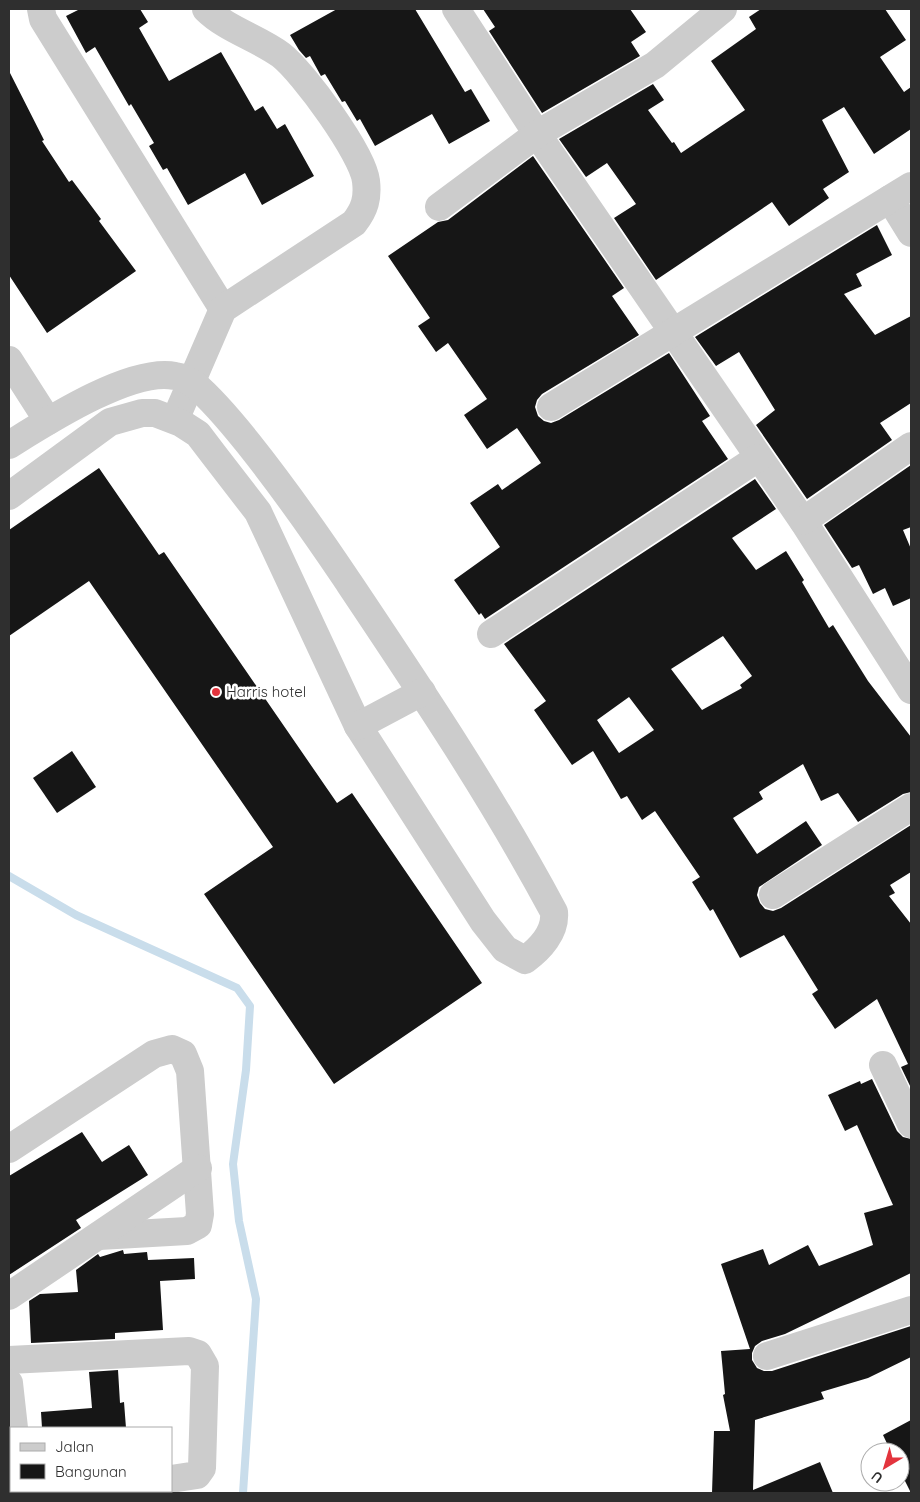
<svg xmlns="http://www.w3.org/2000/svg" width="920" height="1502" viewBox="0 0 920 1502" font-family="Quicksand,sans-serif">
	<rect width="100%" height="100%" fill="#fff"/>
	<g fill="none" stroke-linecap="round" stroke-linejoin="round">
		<path stroke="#c9ddeb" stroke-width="8" d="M 9,876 L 76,915 L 237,988 L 250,1006 L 246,1070 L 233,1164 L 239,1221 L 256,1299 L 243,1493"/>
	</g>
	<g fill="#161616" fill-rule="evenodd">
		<path d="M 80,9 L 140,9 L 148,22 L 139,28 L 169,81 L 221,52 L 255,111 L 263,106 L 277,129 L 285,124 L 314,176 L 262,205 L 245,173 L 188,205 L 167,168 L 163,170 L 149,146 L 154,143 L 131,104 L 129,106 L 95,47 L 86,53 L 66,16 Z"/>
		<path d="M 337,9 L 415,9 L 465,92 L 471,89 L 490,121 L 449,144 L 432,114 L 375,146 L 360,119 L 357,121 L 345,101 L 342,102 L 325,74 L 321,76 L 310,56 L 306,58 L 299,50 L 290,35 Z"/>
		<path d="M 483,9 L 630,9 L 646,32 L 631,42 L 640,56 L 542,113 L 489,31 L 495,27 Z"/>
		<path d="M 761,9 L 885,9 L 906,40 L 880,57 L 904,92 L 911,87 L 911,129 L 874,154 L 844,107 L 822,120 L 849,172 L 823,189 L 829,198 L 789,226 L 772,202 L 656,280 L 614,218 L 636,204 L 607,163 L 586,177 L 559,139 L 653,84 L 664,100 L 648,110 L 672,143 L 674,142 L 681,153 L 745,110 L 711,61 L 756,29 L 749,17 Z"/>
		<path d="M 9,71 L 44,140 L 42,141 L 69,182 L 72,180 L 101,219 L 99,221 L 136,271 L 47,333 L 9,275 Z"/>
		<path d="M 533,156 L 624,288 L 612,296 L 639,335 L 542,394 L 537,400 L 535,407 L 538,416 L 544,421 L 551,423 L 559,420 L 669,353 L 710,416 L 702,421 L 728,459 L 485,619 L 481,613 L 479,615 L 454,580 L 500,547 L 470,503 L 498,484 L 502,490 L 541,463 L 517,428 L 487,449 L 464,415 L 487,399 L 448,343 L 436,352 L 418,326 L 430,318 L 388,256 L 438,222 L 448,220 Z"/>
		<path d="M 877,225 L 892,255 L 856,274 L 862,286 L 844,294 L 875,335 L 911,316 L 911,403 L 880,423 L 892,440 L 807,499 L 756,425 L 775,410 L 739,352 L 716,366 L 695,337 Z"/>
		<path d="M 911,465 L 911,527 L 903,530 L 911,549 L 911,598 L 893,606 L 885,588 L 873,594 L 859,565 L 852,568 L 824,525 Z"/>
		<path d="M 99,468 L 159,555 L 164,552 L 337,803 L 352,793 L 482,983 L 334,1084 L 204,894 L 273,847 L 89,581 L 9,636 L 9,530 Z"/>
		<path d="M 755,479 L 776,509 L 732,538 L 756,570 L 786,551 L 804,580 L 802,582 L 829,628 L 833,625 L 868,681 L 911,737 L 911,792 L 903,794 L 858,822 L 838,793 L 821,801 L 803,764 L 759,792 L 763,799 L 733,818 L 757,854 L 806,821 L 822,845 L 759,887 L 757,895 L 760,903 L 765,909 L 773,911 L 781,908 L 911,825 L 911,872 L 890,885 L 895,893 L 889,896 L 911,924 L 911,1088 L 901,1067 L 908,1064 L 877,999 L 835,1029 L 812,994 L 818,990 L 784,935 L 740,958 L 713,909 L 710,911 L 692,882 L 700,877 L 655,811 L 642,820 L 627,796 L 621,799 L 593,751 L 572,765 L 534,710 L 546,701 L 504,644 ZM 723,636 L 752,676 L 740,685 L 742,688 L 702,710 L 671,669 ZM 629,697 L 654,730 L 619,753 L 597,720 Z"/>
		<path d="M 72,751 L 96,787 L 57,813 L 33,778 Z"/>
		<path d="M 872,1079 L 897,1131 L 903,1137 L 911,1139 L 911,1273 L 785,1334 L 762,1341 L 755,1346 L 752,1353 L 752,1360 L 757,1368 L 764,1371 L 772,1371 L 911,1326 L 911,1357 L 868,1378 L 821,1392 L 824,1399 L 755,1420 L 753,1490 L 820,1462 L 833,1493 L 712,1493 L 714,1431 L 730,1431 L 723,1395 L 725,1394 L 721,1351 L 750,1349 L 721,1264 L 763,1249 L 769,1265 L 808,1245 L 819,1266 L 873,1245 L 864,1213 L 893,1205 L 857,1125 L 845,1131 L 828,1095 L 860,1081 L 861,1084 Z"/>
		<path d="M 82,1132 L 102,1162 L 129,1145 L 148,1175 L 76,1220 L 81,1228 L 9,1275 L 9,1176 Z"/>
		<path d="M 123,1250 L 124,1254 L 147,1252 L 148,1260 L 194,1258 L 195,1279 L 160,1281 L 163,1330 L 115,1333 L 115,1339 L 31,1343 L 29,1301 L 40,1294 L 78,1292 L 76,1270 L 98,1254 L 100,1257 Z"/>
		<path d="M 118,1370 L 120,1403 L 124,1402 L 126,1428 L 42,1428 L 41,1412 L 92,1408 L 89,1372 Z"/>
		<path d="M 911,1420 L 911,1493 L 900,1471 L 900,1452 L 891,1452 L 883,1435 Z"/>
	</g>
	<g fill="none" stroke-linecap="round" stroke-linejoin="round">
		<g stroke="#ccc" stroke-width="28">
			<path d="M 41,9 L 43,19 L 223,309"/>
			<path d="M 456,9 L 537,134 L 803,521 L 911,690"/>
			<path d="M 890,199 L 911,233"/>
			<path d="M 439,207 L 537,134 L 655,65 L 723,9"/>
			<path d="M 9,360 L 48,421"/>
			<path d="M 551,407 L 911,186"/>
			<path d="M 175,420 L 223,309 L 354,223 C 365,209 368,198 366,181 C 363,154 303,72 281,55 C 258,38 226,29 206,9"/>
			<path d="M 9,445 C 46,422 131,367 175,376 C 181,377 189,380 194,384 C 214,401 232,423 248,443 C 283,487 314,531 345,577 C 418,686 492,796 554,912 C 556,932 540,949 525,960 L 505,949 L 483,921 L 358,726 L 258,512 L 214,455 L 198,434 L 181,423 L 155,413 L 142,413 L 110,422 L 9,496"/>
			<path d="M 803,521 L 911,446"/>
			<path d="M 491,634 L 758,458"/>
			<path d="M 358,726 L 422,692"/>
			<path d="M 773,895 L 911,807"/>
			<path d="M 883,1065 L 911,1124"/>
			<path d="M 9,1149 L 154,1054 L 172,1049 L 183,1054 L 190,1071 L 200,1214 L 198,1225 L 187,1231 L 99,1236"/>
			<path d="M 9,1296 L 198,1168"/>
			<path d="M 767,1356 L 911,1310"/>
			<path d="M 9,1360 L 189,1351 L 198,1354 L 205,1366 L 202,1468 L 197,1475 L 171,1479"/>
			<path d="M 9,1383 L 14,1428"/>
			<path d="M 30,1493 L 54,1491"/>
		</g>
	</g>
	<circle fill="#e3343d" stroke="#fff" stroke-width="2" cx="216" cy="692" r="5"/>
	<g text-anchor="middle" stroke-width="5" stroke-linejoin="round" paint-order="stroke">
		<g font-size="15" fill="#2f2f2f" stroke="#fff" text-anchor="start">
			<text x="226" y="697">Harris hotel</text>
		</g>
	</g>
	<rect width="920" height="1502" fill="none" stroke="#2f2f2f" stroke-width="20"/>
	<rect x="10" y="1427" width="162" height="65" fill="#ffffff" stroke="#acacac"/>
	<rect x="20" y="1443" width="25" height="8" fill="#cccccc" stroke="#acacac"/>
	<text x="55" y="1452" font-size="15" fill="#2f2f2f">Jalan</text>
	<rect x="20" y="1464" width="25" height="15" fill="#161616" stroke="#acacac"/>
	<text x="55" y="1477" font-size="15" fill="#2f2f2f">Bangunan</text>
	<g transform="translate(885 1467) rotate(218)"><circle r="24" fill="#ffffff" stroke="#acacac"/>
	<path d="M0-4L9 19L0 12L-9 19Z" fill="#e3343d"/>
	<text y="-8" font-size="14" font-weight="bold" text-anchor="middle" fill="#2f2f2f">U</text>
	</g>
</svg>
